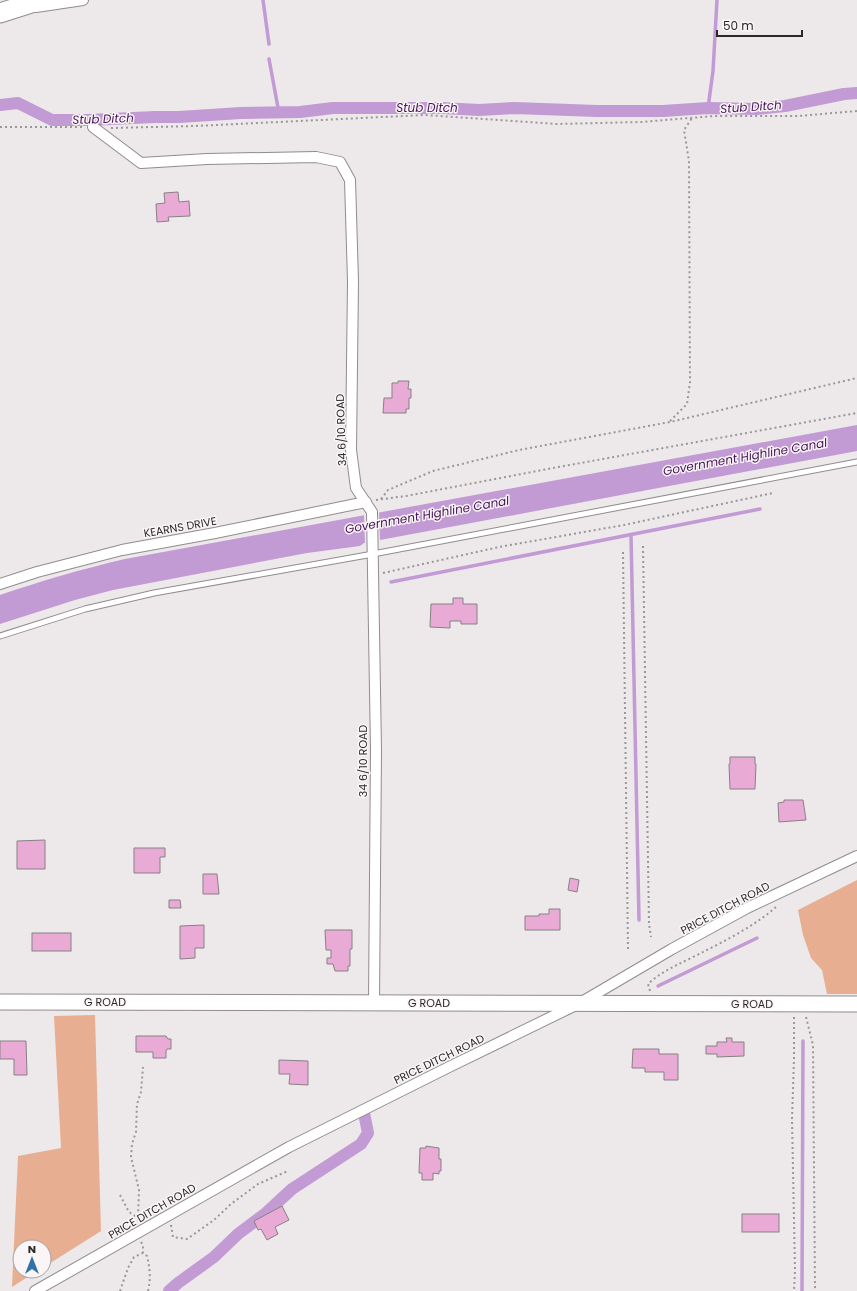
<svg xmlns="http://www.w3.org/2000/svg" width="857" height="1291" viewBox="0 0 857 1291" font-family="Poppins,sans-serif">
	<rect width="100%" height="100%" fill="#ede8e9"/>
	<g fill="#e8ae92">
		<path d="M 857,880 L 857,994 L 827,994 L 822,970 L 811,958 L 803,935 L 798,910 Z"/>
		<path d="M 95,1015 L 101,1231 L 44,1267 L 44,1247 L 20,1247 L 20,1271 L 37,1271 L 12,1287 L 18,1156 L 61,1148 L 54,1016 Z"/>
	</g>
	<path fill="#c29ad4" d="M 857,425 L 857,451 L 364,543 L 360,546 L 307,553 L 113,590 L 75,600 L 0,624 L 0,595 C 41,581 82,569 125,559 Z"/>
	<path fill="#ede8e9" d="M 379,511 L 380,541 L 365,543 L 364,514 Z"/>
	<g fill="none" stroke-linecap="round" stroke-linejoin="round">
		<g stroke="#c29ad4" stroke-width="3.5">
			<path d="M 263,0 L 269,44"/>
			<path d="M 269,59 L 279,113"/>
			<path d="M 708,108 L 713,71 L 717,0"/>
			<path d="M 631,535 L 639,920"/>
			<path d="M 391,582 L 760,509"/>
			<path d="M 658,986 L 757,938"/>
			<path d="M 802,1291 L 803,1041"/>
		</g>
		<g stroke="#c29ad4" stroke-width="12">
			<path d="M 0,105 L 18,103 L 52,120 L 89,120 L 155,117 L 179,117 L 241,113 L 300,112 L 333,108 L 442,108 L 479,110 L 514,108 L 597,111 L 663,111 L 708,108 L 757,109 L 785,106 L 844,94 L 857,93"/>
			<path d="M 169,1291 L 178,1283 L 214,1257 L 238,1234 L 266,1213 L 292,1189 L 361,1144 L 368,1133 L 364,1113"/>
		</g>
	</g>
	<g fill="#eaaad6" stroke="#858284">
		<path d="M 178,192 L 179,202 L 189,201 L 190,216 L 168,217 L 169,221 L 157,222 L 156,204 L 165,203 L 164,193 Z"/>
		<path d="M 398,381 L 409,381 L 408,389 L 411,389 L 411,398 L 409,398 L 409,409 L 406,409 L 406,413 L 383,413 L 384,398 L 392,398 L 392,383 L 398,383 Z"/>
		<path d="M 453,598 L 463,598 L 463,604 L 477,604 L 477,624 L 461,624 L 461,621 L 450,621 L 450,628 L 430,627 L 431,604 L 453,604 Z"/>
		<path d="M 730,757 L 755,757 L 755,764 L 756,764 L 755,789 L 730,789 L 729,764 L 730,764 Z"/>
		<path d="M 784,800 L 803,800 L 806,820 L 779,822 L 778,803 L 784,802 Z"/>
		<path d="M 45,840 L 45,869 L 17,869 L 17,841 Z"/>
		<path d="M 134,848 L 165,848 L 165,857 L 160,857 L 160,873 L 134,873 Z"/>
		<path d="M 203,874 L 217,874 L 219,894 L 203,894 Z"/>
		<path d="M 570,878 L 579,880 L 577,892 L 568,890 Z"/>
		<path d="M 169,900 L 180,900 L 181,908 L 169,908 Z"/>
		<path d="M 549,909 L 560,909 L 560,930 L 525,930 L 525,916 L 539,916 L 539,914 L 549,914 Z"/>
		<path d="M 204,925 L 204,948 L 195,948 L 195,958 L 180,959 L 180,926 Z"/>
		<path d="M 325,930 L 352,930 L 352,949 L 350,949 L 350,966 L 348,966 L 348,971 L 335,971 L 333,964 L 327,964 L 327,958 L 331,958 L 331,950 L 326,950 Z"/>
		<rect x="32" y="933" width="39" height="18"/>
		<path d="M 136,1036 L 166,1036 L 168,1039 L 171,1039 L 171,1049 L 167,1049 L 166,1051 L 166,1058 L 153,1058 L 153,1052 L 136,1052 Z"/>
		<path d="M 726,1038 L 732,1038 L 732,1042 L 744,1042 L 744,1056 L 717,1057 L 717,1054 L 706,1054 L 706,1046 L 717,1046 L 717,1042 L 727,1042 Z"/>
		<path d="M 0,1041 L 26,1041 L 27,1075 L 14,1075 L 14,1059 L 0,1059 Z"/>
		<path d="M 633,1049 L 659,1049 L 659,1054 L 678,1054 L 678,1080 L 664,1080 L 664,1072 L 645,1072 L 645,1068 L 632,1068 Z"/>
		<path d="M 279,1060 L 308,1061 L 308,1085 L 289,1084 L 290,1074 L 279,1074 Z"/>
		<path d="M 426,1146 L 439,1148 L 439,1159 L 441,1159 L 441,1171 L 439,1171 L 439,1174 L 433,1173 L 433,1180 L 422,1180 L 422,1173 L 419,1173 L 420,1148 L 426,1148 Z"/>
		<path d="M 282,1206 L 289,1220 L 275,1227 L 278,1234 L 267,1240 L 261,1229 L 258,1230 L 254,1221 Z"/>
		<rect x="742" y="1214" width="37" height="18"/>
	</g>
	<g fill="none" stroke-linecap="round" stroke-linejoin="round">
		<defs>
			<path id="lane" d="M 0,636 L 85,609 L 154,593 L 373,554 L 857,462"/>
			<g id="street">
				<path d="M 36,7 L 83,0"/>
				<path d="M 93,127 L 141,163 L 207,159 L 316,157 L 340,162 L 350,180 L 353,281 L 351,450 L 356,488 L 372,512 L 376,750 L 374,1003"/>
				<path d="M 0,584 L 37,572 L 122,550 L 215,533 L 366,502"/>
				<path d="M 35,1291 L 289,1147 L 449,1067 L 580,1003 L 672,949 L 747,908 L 857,856"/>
			</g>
			<path id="secondary" d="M 0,1002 L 857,1004"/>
			<path id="highway" d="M 0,13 L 41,0"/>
		</defs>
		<use href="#lane" stroke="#918c8d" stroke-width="7"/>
		<use href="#street" stroke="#918c8d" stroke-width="12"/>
		<use href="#secondary" stroke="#918c8d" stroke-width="17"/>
		<use href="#highway" stroke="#918c8d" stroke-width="21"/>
		<g stroke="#9a9797" stroke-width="2" stroke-dasharray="2 3" stroke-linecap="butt">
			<path d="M 0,127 L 83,127"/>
			<path d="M 111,128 L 195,126 L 425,115 L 557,124 L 641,122 L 714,116 L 798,116 L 857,111"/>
			<path d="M 670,421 L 687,404 L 690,382 L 689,161 L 684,130 L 692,118"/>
			<path d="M 381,499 L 388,490 L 433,471 L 519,450 L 670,422 L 857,378"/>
			<path d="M 376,500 L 406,496 L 553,468 L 857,413"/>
			<path d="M 643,546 L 649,924 L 651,937"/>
			<path d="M 623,552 L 628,950"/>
			<path d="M 383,573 L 499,547 L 624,525 L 773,493"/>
			<path d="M 650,991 L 648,984 C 663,970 682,963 701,953 C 725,941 756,925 776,907"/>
			<path d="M 794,1017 L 794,1059 L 792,1119 L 795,1270 L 794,1291"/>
			<path d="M 806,1017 L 813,1045 L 815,1291"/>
			<path d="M 120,1195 L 129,1212 L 138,1218"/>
			<path d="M 139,1221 L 138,1218 L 139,1190 L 131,1157 L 132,1144 L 136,1132 L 137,1104 L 141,1092 L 143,1067"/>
			<path d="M 171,1225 L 173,1237 L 187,1239 L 214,1220 L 231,1204 L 258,1184 L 288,1171"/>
			<path d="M 141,1242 L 143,1245 L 143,1253 L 147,1256 C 150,1269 151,1278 148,1291"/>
			<path d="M 120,1291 L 128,1268 L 134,1257 L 143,1253"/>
		</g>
		<use href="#lane" stroke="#fff" stroke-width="5"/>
		<use href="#street" stroke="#fff" stroke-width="10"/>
		<use href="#secondary" stroke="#fff" stroke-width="15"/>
		<use href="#highway" stroke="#fff" stroke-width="19"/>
	</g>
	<g text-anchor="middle" stroke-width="3" stroke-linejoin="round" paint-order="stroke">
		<g font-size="11" fill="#2a2828" stroke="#faf5f6">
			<text transform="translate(341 430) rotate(-92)" y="4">34 6/10 ROAD</text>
			<text transform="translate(180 527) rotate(-10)" y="4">KEARNS DRIVE</text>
			<text transform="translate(363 761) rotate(-90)" y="4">34 6/10 ROAD</text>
			<text transform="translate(725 908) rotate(-28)" y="4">PRICE DITCH ROAD</text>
			<text x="105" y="1006">G ROAD</text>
			<text x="429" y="1007">G ROAD</text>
			<text x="752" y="1008">G ROAD</text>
			<text transform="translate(439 1059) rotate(-26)" y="4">PRICE DITCH ROAD</text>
			<text transform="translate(152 1211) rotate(-30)" y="4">PRICE DITCH ROAD</text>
		</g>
		<g font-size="12" font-style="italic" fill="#461359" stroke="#faf5f6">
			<text transform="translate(751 107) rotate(-4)" y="4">Stub Ditch</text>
			<text x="427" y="112">Stub Ditch</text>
			<text transform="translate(103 119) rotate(-2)" y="4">Stub Ditch</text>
			<text transform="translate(745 457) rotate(-10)" y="4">Government Highline Canal</text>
			<text transform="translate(427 515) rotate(-10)" y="4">Government Highline Canal</text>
		</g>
	</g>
	<g transform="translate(32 1259)"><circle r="19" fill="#faf5f6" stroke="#a7a3a4"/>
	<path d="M0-3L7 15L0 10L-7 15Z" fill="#3172a8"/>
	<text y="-6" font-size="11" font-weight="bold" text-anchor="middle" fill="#2a2828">N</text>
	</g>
	<path d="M717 30v6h85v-6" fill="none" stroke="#2a2828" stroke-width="2"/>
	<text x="723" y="30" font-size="12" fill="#2a2828" stroke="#faf5f6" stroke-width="3" paint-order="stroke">50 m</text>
</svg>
